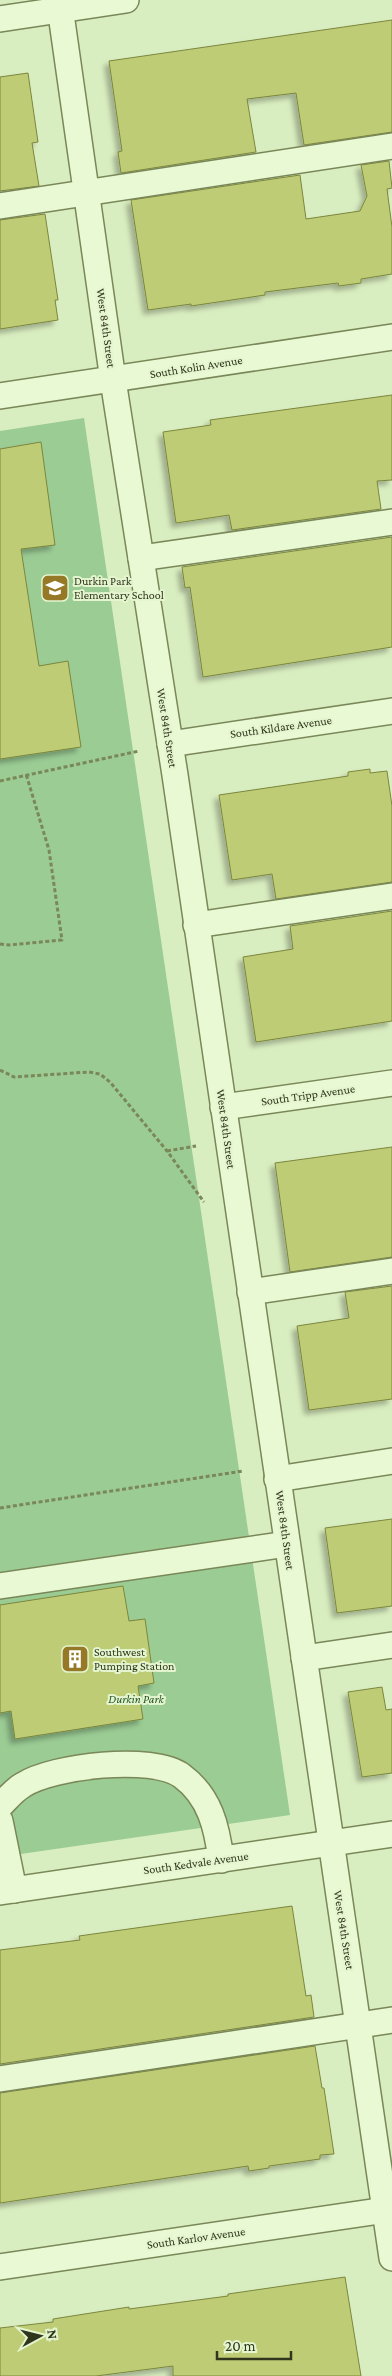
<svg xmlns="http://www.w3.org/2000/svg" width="392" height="2376" viewBox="0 0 392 2376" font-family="'Crimson Pro',serif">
	<defs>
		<filter id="shadow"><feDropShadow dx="-4.5" dy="4.5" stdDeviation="2.5" flood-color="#0004"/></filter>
	</defs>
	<rect width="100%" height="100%" fill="#d9eec0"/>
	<path fill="#9bcc94" d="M 84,418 L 290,1815 L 0,1857 L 0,431 Z"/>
	<g fill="#becd75" stroke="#7c863d" filter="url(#shadow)">
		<path d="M 392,20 L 392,132 L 304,145 L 296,93 L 247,99 L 256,152 L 121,173 L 118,152 L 122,151 L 109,61 Z"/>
		<path d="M 28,73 L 38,142 L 32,143 L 39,186 L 0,191 L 0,77 Z"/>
		<path d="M 389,161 L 392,188 L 387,189 L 392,227 L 392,274 L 361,279 L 361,283 L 339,286 L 338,283 L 265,292 L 265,295 L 191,306 L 191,304 L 148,310 L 131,200 L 300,175 L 306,219 L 360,211 L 367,196 L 361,165 Z"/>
		<path d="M 45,214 L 58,300 L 55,300 L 58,320 L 0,329 L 0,220 Z"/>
		<path d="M 392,395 L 392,480 L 377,481 L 381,509 L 232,530 L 229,515 L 176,523 L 163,432 L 211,425 L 210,420 Z"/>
		<path d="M 41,442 L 55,545 L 21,549 L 39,666 L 68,661 L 81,747 L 0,759 L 0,449 Z"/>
		<path d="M 392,537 L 392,647 L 203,677 L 190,587 L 185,588 L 182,567 Z"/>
		<path d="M 370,769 L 370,773 L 387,771 L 392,806 L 392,882 L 276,899 L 272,874 L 232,880 L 219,795 L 348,776 L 348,772 Z"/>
		<path d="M 392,911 L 392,1021 L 256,1042 L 243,957 L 293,949 L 290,926 Z"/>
		<path d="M 392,1147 L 392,1257 L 290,1272 L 275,1163 Z"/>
		<path d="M 392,1286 L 392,1399 L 309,1410 L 297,1326 L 349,1318 L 345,1292 Z"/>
		<path d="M 392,1519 L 392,1606 L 337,1613 L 325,1528 Z"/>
		<path d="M 123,1586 L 129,1621 L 145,1619 L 154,1683 L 138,1686 L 143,1719 L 15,1739 L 11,1711 L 0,1713 L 0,1605 Z"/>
		<path d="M 382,1687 L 386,1710 L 392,1709 L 392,1773 L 362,1777 L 348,1692 Z"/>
		<path d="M 292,1906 L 306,1996 L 311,1995 L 314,2017 L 0,2064 L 0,1950 L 80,1940 L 79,1936 Z"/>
		<path d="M 315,2046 L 322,2088 L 324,2088 L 334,2154 L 320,2155 L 320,2159 L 269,2166 L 269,2168 L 249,2171 L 248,2166 L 0,2203 L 0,2093 Z"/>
		<path d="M 345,2277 L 361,2376 L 173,2376 L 173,2366 L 96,2376 L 0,2376 L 0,2328 L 53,2322 L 53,2319 L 129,2307 L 129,2309 L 228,2296 L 228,2294 Z"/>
	</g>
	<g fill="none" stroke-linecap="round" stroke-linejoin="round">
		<defs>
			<g id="minor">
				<path d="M 59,0 L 113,380 L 175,775 L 392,2258"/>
				<path d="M 0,19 L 126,0"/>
				<path d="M 0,206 L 392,146"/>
				<path d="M 0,396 L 392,337"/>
				<path d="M 141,558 L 392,522"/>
				<path d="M 170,744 L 392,711"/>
				<path d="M 196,925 L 392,896"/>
				<path d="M 223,1107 L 392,1083"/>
				<path d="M 250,1292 L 392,1271"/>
				<path d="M 277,1479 L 392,1461"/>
				<path d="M 0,1586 L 287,1544"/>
				<path d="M 304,1658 L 392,1645"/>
				<path d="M 0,1806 C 7,1799 14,1790 23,1785 C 53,1766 152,1754 182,1776 C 210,1797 217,1827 221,1860"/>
				<path d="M 0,1821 L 14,1890"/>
				<path d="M 0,1892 L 392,1834"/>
				<path d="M 0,2079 L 392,2020"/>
				<path d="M 0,2267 L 392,2209"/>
			</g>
		</defs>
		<use href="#minor" stroke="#7a8758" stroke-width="28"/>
		<g stroke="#7a8758" stroke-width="3" stroke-dasharray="4 2.5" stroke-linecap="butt">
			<path d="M 0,781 L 139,751"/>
			<path d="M 0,944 L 9,945 L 62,940 L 49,850 L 26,774"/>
			<path d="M 0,1070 L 14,1077 L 89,1072 L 100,1074 L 110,1082 L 167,1151 L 204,1202"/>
			<path d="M 167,1151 L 196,1146"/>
			<path d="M 0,1508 L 243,1471"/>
		</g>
		<use href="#minor" stroke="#e8f9d3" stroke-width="25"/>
	</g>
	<defs>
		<symbol id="school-square" viewBox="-11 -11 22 22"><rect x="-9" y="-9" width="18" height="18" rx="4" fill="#967927" stroke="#e4f5cf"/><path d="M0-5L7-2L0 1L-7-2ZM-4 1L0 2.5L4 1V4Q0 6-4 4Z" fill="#fff"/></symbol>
		<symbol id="building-square" viewBox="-11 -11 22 22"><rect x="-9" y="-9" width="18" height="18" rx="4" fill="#967927" stroke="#e4f5cf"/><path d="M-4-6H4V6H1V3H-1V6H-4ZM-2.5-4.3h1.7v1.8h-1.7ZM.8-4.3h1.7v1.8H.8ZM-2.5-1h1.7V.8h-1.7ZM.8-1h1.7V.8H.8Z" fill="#fff"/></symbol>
	</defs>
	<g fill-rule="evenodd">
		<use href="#school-square" x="39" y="572" width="32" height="32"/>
		<use href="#building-square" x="59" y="1643" width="32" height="32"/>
	</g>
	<g text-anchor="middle" stroke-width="4" stroke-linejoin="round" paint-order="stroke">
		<g font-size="12" fill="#30361c" stroke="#e4f5cf">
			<text transform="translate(106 328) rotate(82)" y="4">West 84th Street</text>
			<text transform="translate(196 367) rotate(-9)" y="4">South Kolin Avenue</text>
			<text transform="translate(281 727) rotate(-8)" y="4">South Kildare Avenue</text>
			<text transform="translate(167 728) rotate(81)" y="4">West 84th Street</text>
			<text transform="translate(308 1095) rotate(-8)" y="4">South Tripp Avenue</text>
			<text transform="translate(226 1129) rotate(82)" y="4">West 84th Street</text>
			<text transform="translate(285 1530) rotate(82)" y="4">West 84th Street</text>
			<text transform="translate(196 1863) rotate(-8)" y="4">South Kedvale Avenue</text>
			<text transform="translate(344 1930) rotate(81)" y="4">West 84th Street</text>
			<text transform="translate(196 2238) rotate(-8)" y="4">South Karlov Avenue</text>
		</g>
		<g font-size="12" fill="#30361c" stroke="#e4f5cf" text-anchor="start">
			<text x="74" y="585">Durkin Park<tspan x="74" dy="14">Elementary School</tspan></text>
			<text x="94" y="1656">Southwest<tspan x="94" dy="14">Pumping Station</tspan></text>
		</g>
		<g font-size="12" font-style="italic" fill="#235323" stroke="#e4f5cf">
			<text x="136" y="1703">Durkin Park</text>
		</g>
	</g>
	<g transform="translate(40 2336) rotate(83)" stroke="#e4f5cf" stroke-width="4" paint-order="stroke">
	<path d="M0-4L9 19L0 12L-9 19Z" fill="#30361c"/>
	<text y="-8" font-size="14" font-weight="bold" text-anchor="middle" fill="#30361c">N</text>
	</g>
	<path d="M217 2351v8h74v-8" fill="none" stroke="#30361c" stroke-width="2.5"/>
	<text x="225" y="2351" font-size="15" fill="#30361c" stroke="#e4f5cf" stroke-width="4" paint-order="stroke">20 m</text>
</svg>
